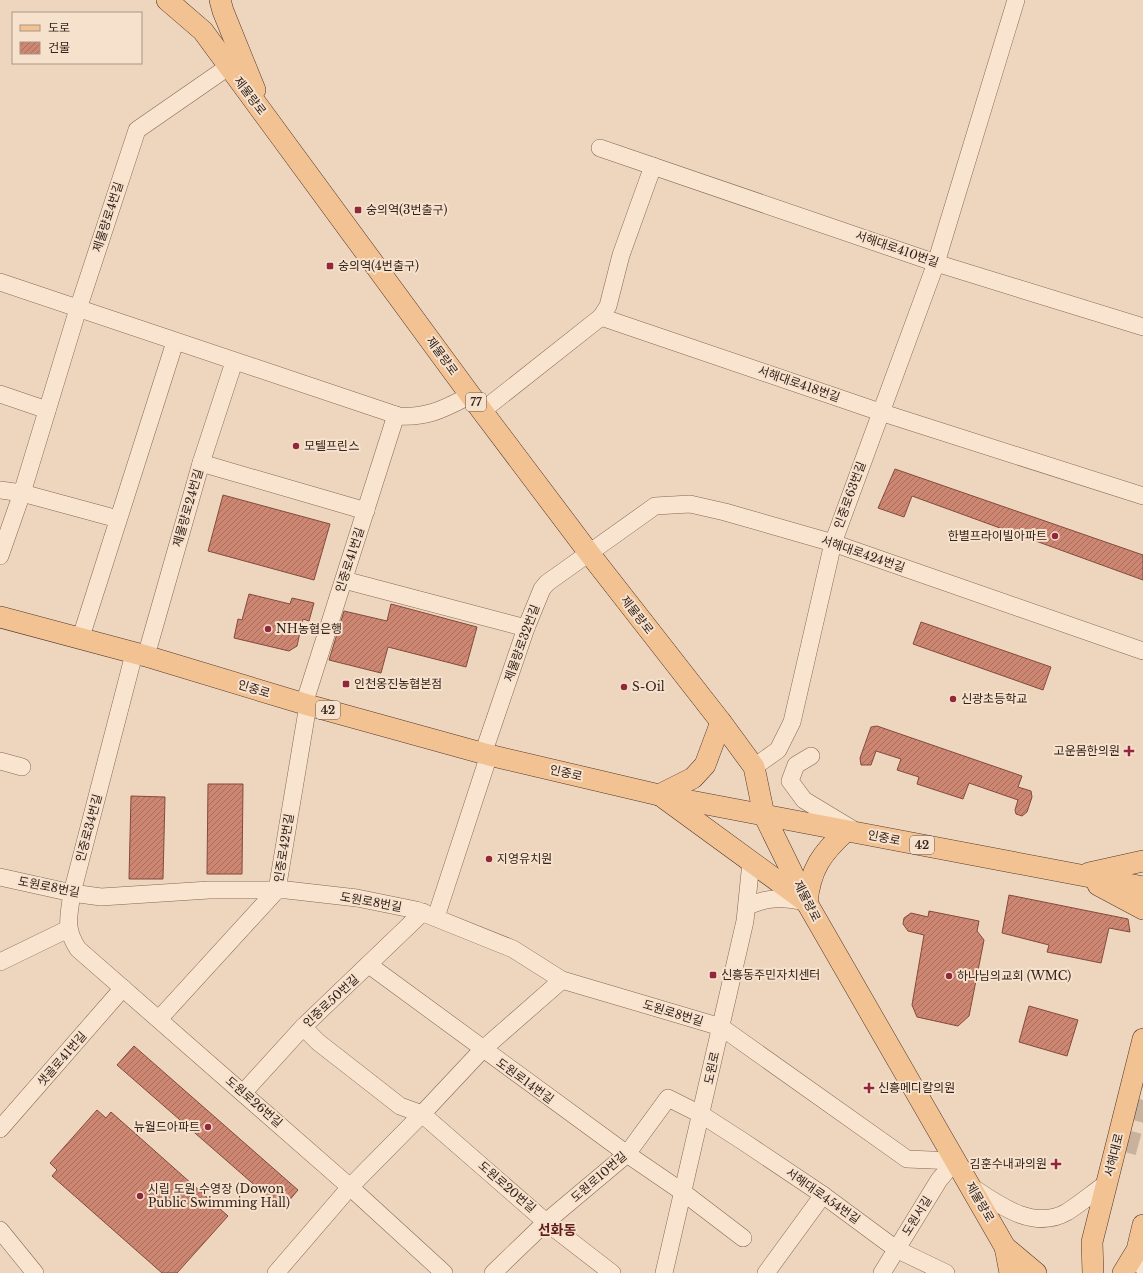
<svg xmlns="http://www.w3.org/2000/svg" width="1143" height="1273" viewBox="0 0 1143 1273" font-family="'Libre Baskerville','Noto Sans KR',serif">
	<defs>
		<pattern id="building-hatch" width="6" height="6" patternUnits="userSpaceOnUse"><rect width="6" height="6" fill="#cc8672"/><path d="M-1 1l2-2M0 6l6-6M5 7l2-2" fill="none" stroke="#a66d5d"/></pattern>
	</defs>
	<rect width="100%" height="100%" fill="#edd6bd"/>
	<g fill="url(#building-hatch)" stroke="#844b3c">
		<path d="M 895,469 L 1143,555 L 1143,580 L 912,496 L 904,517 L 878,508 Z"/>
		<path d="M 223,495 L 330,524 L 314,580 L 208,551 Z"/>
		<path d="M 249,594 L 290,604 L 292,598 L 314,603 L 309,621 L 303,619 L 297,646 L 289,651 L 234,638 L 238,619 L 242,620 Z"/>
		<path d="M 391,604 L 477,627 L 466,667 L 388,647 L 381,673 L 329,660 L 344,611 L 387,621 Z"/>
		<path d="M 921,622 L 1051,667 L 1043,690 L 913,644 Z"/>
		<path d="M 877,726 L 1022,776 L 1018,787 L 1031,791 L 1032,797 L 1027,812 L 1022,816 L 1016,814 L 1015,810 L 1018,800 L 969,783 L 963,799 L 917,784 L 919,777 L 897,770 L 901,759 L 876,751 L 871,765 L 861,765 L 860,758 L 871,727 Z"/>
		<path d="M 208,784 L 243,784 L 242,874 L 207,874 Z"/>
		<path d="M 131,796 L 165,797 L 163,879 L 129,879 Z"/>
		<path d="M 1009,895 L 1128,919 L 1130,932 L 1109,928 L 1101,963 L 1047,952 L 1049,945 L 1002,933 Z"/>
		<path d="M 929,911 L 979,921 L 977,931 L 984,940 L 969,1016 L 958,1026 L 917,1017 L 912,1005 L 924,935 L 908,931 L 903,924 L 904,918 L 911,913 L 928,917 Z"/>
		<path d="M 1029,1006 L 1078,1020 L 1067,1056 L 1019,1042 Z"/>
		<path d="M 134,1046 L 298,1190 L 282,1209 L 117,1065 Z"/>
		<path d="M 97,1110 L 106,1118 L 111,1112 L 228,1216 L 177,1273 L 162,1273 L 52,1176 L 57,1170 L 50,1163 Z"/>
	</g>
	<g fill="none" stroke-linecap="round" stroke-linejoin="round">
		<path stroke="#c8b29d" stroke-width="22" stroke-dasharray="22 11" stroke-linecap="butt" d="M 1125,1152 L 1143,1086"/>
		<defs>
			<g id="minor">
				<path d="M 600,148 L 936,263 L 1143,327"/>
				<path d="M 0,282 L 399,416 C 429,418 445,408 471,395"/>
				<path d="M 601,317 L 608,306 L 621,255 L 653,166"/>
				<path d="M 0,394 L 47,410"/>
				<path d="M 482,411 L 601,317 L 880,412 L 1143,496"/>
				<path d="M 201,463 L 366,511"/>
				<path d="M 0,490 L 22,493 L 118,519"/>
				<path d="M 0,556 L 22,493 L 78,309 L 137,130 L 228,67"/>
				<path d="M 344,580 L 526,628"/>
				<path d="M 80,640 L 175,342"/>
				<path d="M 134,654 L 72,893 C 69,916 64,928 78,949 L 350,1187 L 444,1273"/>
				<path d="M 146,656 L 201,463 L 234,362"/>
				<path d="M 304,704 L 396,415"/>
				<path d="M 483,754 L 526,628 L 542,589 L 547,583 L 655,506 L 690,504 L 725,512 L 833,543 L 1143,651"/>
				<path d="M 811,756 L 796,765 L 790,781 L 804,800 L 852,829"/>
				<path d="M 0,761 L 22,767"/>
				<path d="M 754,767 L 778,750 L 792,722 L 833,543 L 936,263 L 1016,0"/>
				<path d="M 0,877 L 72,893 L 101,897 L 209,890 L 287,890 L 357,898 L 416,910 L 513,949 L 562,980 L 721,1027 L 907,1159 L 955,1161"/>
				<path d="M 748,906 C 768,897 784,897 805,902"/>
				<path d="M 436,917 L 489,755"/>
				<path d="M 0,962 L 68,929"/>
				<path d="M 369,965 L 627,1154 L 684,1193 L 743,1238"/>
				<path d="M 159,1019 L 277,890 L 308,705"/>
				<path d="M 303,1027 L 318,1042 L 400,1106 L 422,1114 L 546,1222 L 612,1273"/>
				<path d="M 243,1093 L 303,1027 L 423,912"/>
				<path d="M 0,1129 L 123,988"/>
				<path d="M 972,1187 C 999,1205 1034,1231 1067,1212 C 1081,1203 1094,1192 1107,1183"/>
				<path d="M 0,1230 L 35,1273"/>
				<path d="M 1137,1250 L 1143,1267"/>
				<path d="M 276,1273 L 350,1187 L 422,1114 L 482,1050 L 562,980"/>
				<path d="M 493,1273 L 546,1222 L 627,1154 L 668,1098 L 702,1115 L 744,1142 L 823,1195 L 896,1249 L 946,1273"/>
				<path d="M 664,1273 L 745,921 L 751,862"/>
				<path d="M 766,1273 L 823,1195"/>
				<path d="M 882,1273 L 939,1180 L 955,1161"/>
			</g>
			<g id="major">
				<path d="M 167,0 L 203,31 L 482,411 L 589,553 L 721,722 L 754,767 L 764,815 L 807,903 L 1005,1247 L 1036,1273"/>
				<path d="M 220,0 L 223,11 L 255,90"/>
				<path d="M 0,617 L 146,656 L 308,705 L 489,755 L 659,795 L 1143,887"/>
				<path d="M 659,795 L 693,778 L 705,765 L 721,722"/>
				<path d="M 664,798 L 805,901"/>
				<path d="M 1089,873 L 1143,861"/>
				<path d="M 1098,885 L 1143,909"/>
				<path d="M 807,903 C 810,869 822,853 846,831"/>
				<path d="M 1005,1247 L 1010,1273"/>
				<path d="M 1093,1273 L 1092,1242 L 1143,1039"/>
				<path d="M 1123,1273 L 1137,1250 L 1143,1225"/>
			</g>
		</defs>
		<use href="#minor" stroke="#856656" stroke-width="18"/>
		<use href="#major" stroke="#52362b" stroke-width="22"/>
		<use href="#minor" stroke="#f9e5cf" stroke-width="17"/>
		<use href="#major" stroke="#f2c293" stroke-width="21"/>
	</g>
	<g fill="#94263c" stroke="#f5e1cc" stroke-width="1.5">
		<rect x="354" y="206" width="8" height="8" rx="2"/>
		<rect x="326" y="262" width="8" height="8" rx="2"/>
		<circle cx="296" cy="446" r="4"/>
		<circle cx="1055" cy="536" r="4"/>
		<circle cx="268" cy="629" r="4"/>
		<rect x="342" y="680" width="8" height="8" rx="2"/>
		<circle cx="624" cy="687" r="4"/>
		<circle cx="953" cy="699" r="4"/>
		<path d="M1127 745h4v4h4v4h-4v4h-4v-4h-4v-4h4z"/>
		<circle cx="489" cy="859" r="4"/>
		<rect x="709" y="971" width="8" height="8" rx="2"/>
		<circle cx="949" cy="976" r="4"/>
		<path d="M867 1082h4v4h4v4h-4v4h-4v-4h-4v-4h4z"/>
		<circle cx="208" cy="1127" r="4"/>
		<path d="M1054 1158h4v4h4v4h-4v4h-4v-4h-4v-4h4z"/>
		<circle cx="140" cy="1196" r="4"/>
	</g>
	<g text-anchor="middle" stroke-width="4" stroke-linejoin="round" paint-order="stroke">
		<g fill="#f5e1cc" stroke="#6e5b50" stroke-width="1">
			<rect x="466" y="393" width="20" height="18" rx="3"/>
			<rect x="316" y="701" width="24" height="18" rx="3"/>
			<rect x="910" y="836" width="24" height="18" rx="3"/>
		</g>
		<g font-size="11" font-weight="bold" fill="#34221b">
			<text x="476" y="406">77</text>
			<text x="328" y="714">42</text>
			<text x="922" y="849">42</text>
		</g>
		<g font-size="12" fill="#34221b" stroke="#f5e1cc">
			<text transform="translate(250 96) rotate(53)" y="4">제물량로</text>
			<text transform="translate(108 217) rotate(-72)" y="4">제물량로4번길</text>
			<text transform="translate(897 249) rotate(19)" y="4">서해대로410번길</text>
			<text transform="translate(442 356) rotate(54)" y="4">제물량로</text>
			<text transform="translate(799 384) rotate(19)" y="4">서해대로418번길</text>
			<text transform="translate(850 495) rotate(-70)" y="4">인중로63번길</text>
			<text transform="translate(188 508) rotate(-74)" y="4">제물량로24번길</text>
			<text transform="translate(863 554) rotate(19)" y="4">서해대로424번길</text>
			<text transform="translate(350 560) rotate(-72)" y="4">인중로41번길</text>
			<text transform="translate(637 615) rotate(52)" y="4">제물량로</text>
			<text transform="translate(522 643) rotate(-70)" y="4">제물량로32번길</text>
			<text transform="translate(254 689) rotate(17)" y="4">인중로</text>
			<text transform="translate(566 773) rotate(13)" y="4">인중로</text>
			<text transform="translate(89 828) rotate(-75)" y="4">인중로34번길</text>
			<text transform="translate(884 838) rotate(11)" y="4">인중로</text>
			<text transform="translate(284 848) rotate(-81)" y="4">인중로42번길</text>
			<text transform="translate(49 887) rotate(11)" y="4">도원로8번길</text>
			<text transform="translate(807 901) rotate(63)" y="4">제물량로</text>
			<text transform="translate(371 902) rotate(10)" y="4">도원로8번길</text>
			<text transform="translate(331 1001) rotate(-43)" y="4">인중로50번길</text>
			<text transform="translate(673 1013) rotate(17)" y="4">도원로8번길</text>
			<text transform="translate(62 1059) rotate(-49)" y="4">샛골로41번길</text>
			<text transform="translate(712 1068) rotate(-78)" y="4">도원로</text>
			<text transform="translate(525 1081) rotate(36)" y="4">도원로14번길</text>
			<text transform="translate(254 1102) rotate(41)" y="4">도원로26번길</text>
			<text transform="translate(1114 1155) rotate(-76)" y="4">서해대로</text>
			<text transform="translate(599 1177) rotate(-41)" y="4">도원로10번길</text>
			<text transform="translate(507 1187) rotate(41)" y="4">도원로20번길</text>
			<text transform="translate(823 1196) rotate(35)" y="4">서해대로454번길</text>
			<text transform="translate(980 1202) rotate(60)" y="4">제물량로</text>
			<text transform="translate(917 1216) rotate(-58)" y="4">도원서길</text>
		</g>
		<g font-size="12" fill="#34221b" stroke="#f5e1cc" text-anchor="start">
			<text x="366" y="214">숭의역(3번출구)</text>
			<text x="338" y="270">숭의역(4번출구)</text>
			<text x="304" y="450">모텔프린스</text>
			<text x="1047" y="540" text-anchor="end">한별프라이빌아파트</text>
			<text x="276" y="633">NH농협은행</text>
			<text x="354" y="688">인천옹진농협본점</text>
			<text x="632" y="691">S-Oil</text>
			<text x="961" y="703">신광초등학교</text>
			<text x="1120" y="755" text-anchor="end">고운몸한의원</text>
			<text x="497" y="863">지영유치원</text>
			<text x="721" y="979">신흥동주민자치센터</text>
			<text x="957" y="980">하나님의교회 (WMC)</text>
			<text x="878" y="1092">신흥메디칼의원</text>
			<text x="200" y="1131" text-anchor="end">뉴월드아파트</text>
			<text x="1047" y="1168" text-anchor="end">김훈수내과의원</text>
			<text x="148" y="1193">시립 도원 수영장 (Dowon<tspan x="148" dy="14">Public Swimming Hall)</tspan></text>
		</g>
		<g font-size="14" font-weight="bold" fill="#611c1a" stroke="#f5e1cc">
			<text x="557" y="1235">선화동</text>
		</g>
	</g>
	<rect x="12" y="12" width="130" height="52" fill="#f5e1cc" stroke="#a89585"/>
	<rect x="20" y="25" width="20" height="6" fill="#f2c293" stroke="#a89585"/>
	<text x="48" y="32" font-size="12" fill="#34221b">도로</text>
	<rect x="20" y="42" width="20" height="12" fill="url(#building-hatch)" stroke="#a89585"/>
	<text x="48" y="52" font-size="12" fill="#34221b">건물</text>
</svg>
